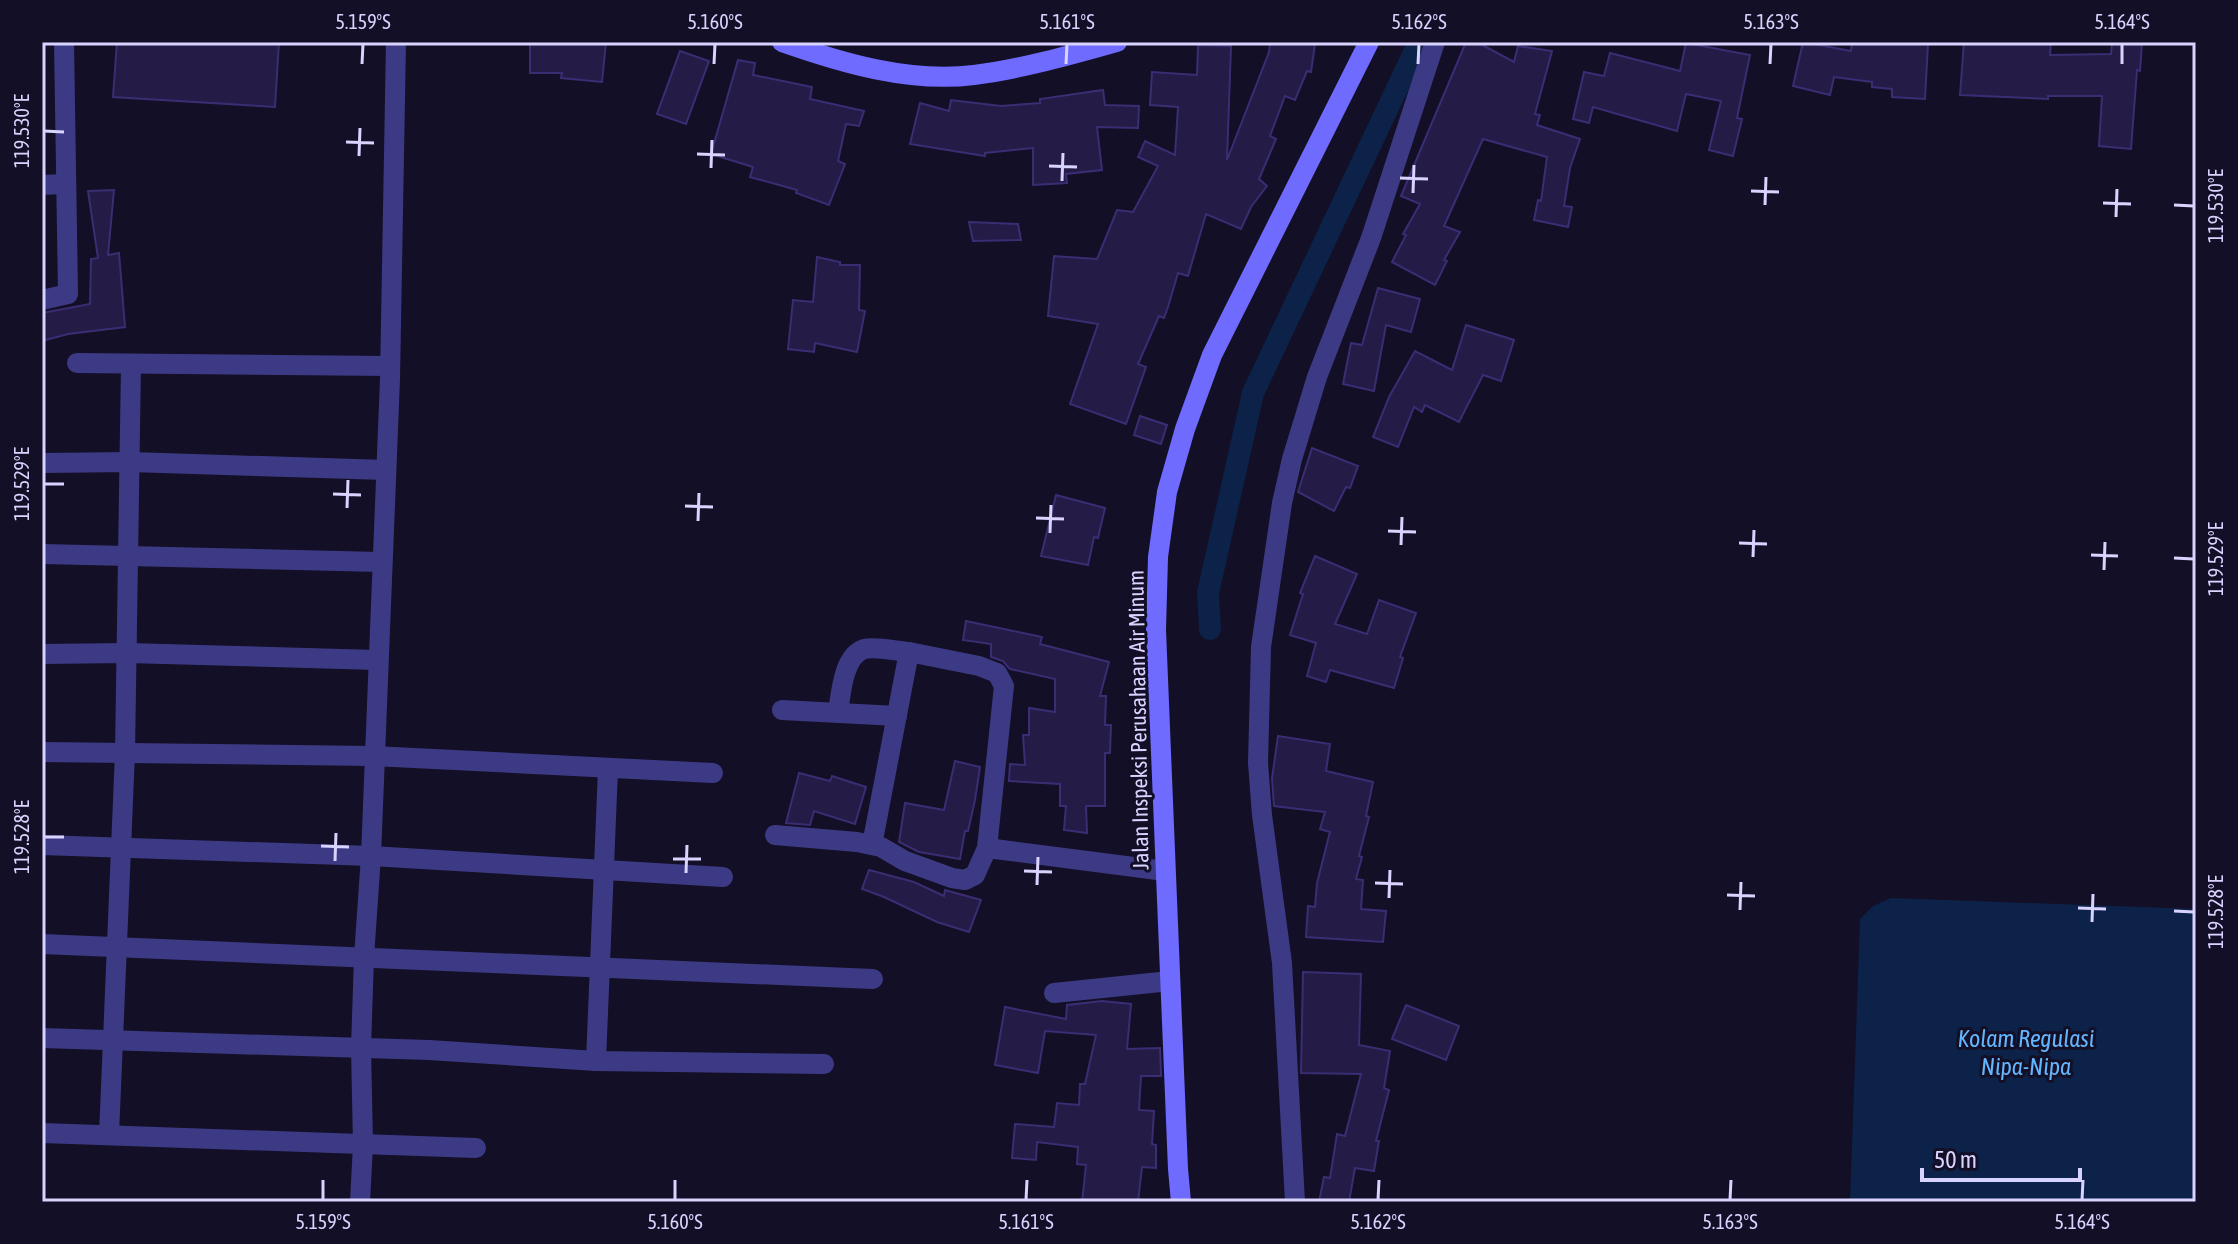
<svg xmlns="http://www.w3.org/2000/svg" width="2238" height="1244" viewBox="0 0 2238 1244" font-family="'Asap Condensed',sans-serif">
	<rect width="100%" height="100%" fill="#130f26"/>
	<path fill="#0c2248" d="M 1891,898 L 2196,909 L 2196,1202 L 1850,1202 L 1860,919 L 1873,906 Z"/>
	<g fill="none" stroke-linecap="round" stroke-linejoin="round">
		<path stroke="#0c2248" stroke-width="22" d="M 1210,629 L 1208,593 L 1253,393 L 1419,42"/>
	</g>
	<g fill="#241b47" stroke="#3b2d73" stroke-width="2">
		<path d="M 117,42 L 279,42 L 275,107 L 113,97 Z"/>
		<path d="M 530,42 L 606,42 L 602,82 L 561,78 L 562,73 L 530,73 Z"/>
		<path d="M 1270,42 L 1315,44 L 1311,72 L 1307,71 L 1295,100 L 1285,96 L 1270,136 L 1276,139 L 1259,179 L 1267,186 L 1251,207 L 1241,229 L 1206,214 L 1188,276 L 1178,273 L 1168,307 L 1164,318 L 1159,316 L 1138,364 L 1146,367 L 1126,424 L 1070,404 L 1098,324 L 1048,316 L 1054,256 L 1097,259 L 1117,210 L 1133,212 L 1158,166 L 1138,157 L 1145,141 L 1175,155 L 1178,107 L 1150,105 L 1152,72 L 1197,75 L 1198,45 L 1231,46 L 1227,160 L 1269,52 Z"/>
		<path d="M 1466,42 L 1477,42 L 1514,62 L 1518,46 L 1552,51 L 1535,114 L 1540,115 L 1537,125 L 1580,139 L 1570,168 L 1564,206 L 1572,207 L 1568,227 L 1534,220 L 1538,200 L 1541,201 L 1547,157 L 1483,139 L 1444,226 L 1460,232 L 1444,260 L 1447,261 L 1435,285 L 1392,262 L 1406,235 L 1403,234 L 1420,204 L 1401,196 Z"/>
		<path d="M 1803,42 L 1851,51 L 1852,42 L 1928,44 L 1925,99 L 1892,97 L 1892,89 L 1872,87 L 1872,82 L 1834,77 L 1830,95 L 1793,86 Z"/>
		<path d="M 1964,42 L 2051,42 L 2050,55 L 2111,54 L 2112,42 L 2142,42 L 2140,71 L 2137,70 L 2131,149 L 2099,146 L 2102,96 L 2048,96 L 2048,99 L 1960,95 Z"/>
		<path d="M 1686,43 L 1750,55 L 1737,118 L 1742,119 L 1733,156 L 1709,150 L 1721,101 L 1686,94 L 1677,131 L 1593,107 L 1589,123 L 1573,119 L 1584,72 L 1604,76 L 1610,53 L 1680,71 Z"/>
		<path d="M 680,51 L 709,61 L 686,124 L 657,114 Z"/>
		<path d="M 738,60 L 755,63 L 753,75 L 812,87 L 810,99 L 864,111 L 859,126 L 846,124 L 838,161 L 845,164 L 829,205 L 796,193 L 797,190 L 750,177 L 753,167 L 711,154 Z"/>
		<path d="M 1103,90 L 1105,105 L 1139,106 L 1138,128 L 1097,127 L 1102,170 L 1066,174 L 1067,183 L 1033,185 L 1033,148 L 985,153 L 985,156 L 910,144 L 920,103 L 949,111 L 951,100 L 1001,106 L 1040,103 L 1040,99 Z"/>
		<path d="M 114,190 L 108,255 L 119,253 L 125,327 L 68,334 L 42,341 L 42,313 L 90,304 L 91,259 L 98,258 L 88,191 Z"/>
		<path d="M 969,222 L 1018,224 L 1021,240 L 973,241 Z"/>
		<path d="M 817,257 L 840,262 L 840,265 L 860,265 L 859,310 L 865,311 L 857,352 L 815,343 L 814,352 L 788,349 L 793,300 L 813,302 Z"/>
		<path d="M 1378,288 L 1420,299 L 1411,332 L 1386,325 L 1374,391 L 1343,384 L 1351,343 L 1362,345 Z"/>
		<path d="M 1466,325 L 1514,340 L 1501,381 L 1483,375 L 1459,422 L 1425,405 L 1422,412 L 1414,407 L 1398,447 L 1373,437 L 1389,397 L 1415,351 L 1452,370 Z"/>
		<path d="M 1140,416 L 1167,425 L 1161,444 L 1134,435 Z"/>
		<path d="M 1312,448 L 1358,466 L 1350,488 L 1346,487 L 1334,511 L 1298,492 Z"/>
		<path d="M 1056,495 L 1105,508 L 1098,538 L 1094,537 L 1088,565 L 1041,556 Z"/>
		<path d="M 1315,556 L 1357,574 L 1335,624 L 1367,634 L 1379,600 L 1416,613 L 1400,657 L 1403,658 L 1394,688 L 1330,670 L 1326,682 L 1307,676 L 1316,643 L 1290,635 L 1303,594 L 1300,593 Z"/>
		<path d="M 966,621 L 1042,637 L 1040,644 L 1109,662 L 1100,696 L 1106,696 L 1105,725 L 1111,725 L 1110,753 L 1105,753 L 1105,806 L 1086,806 L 1087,833 L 1064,830 L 1066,806 L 1060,806 L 1060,784 L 1009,781 L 1010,764 L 1025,765 L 1023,735 L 1029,735 L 1029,708 L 1055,712 L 1055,679 L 1010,669 L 1003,661 L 991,657 L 991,644 L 963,640 Z"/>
		<path d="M 1278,736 L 1330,744 L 1326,771 L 1373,782 L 1366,816 L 1369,817 L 1359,856 L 1362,857 L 1356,879 L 1363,880 L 1361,909 L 1386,911 L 1383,942 L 1306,937 L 1308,906 L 1315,907 L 1317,883 L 1330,832 L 1320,829 L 1325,812 L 1274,806 L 1272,778 Z"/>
		<path d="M 955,761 L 980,767 L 975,800 L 968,831 L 965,831 L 960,859 L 919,852 L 899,842 L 905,803 L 944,810 Z"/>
		<path d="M 799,773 L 830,781 L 832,776 L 866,787 L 855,824 L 814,811 L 810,825 L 786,823 Z"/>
		<path d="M 869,870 L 914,882 L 944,896 L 945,890 L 981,900 L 969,932 L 937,922 L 884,897 L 862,889 Z"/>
		<path d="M 1303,972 L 1361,974 L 1359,1045 L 1390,1051 L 1384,1088 L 1389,1090 L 1376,1141 L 1379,1141 L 1374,1171 L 1355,1168 L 1349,1202 L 1319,1202 L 1324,1177 L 1330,1178 L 1337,1134 L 1345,1136 L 1361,1074 L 1301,1073 Z"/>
		<path d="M 1102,1001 L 1131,1004 L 1127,1049 L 1160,1048 L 1161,1076 L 1141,1076 L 1139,1110 L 1154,1111 L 1152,1144 L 1156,1145 L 1156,1168 L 1142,1167 L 1138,1202 L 1082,1202 L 1086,1165 L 1077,1164 L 1078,1147 L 1037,1142 L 1036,1160 L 1012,1158 L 1015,1124 L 1054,1127 L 1057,1103 L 1079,1105 L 1080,1084 L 1085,1084 L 1096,1035 L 1045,1031 L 1038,1073 L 995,1065 L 1005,1007 L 1066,1019 L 1067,1005 Z"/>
		<path d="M 1406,1005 L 1459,1026 L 1446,1060 L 1392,1039 Z"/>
	</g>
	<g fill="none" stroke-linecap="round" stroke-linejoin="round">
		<g stroke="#3d3a85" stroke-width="20">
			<path d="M 42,185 L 64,184"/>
			<path d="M 42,300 L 68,294 L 64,42"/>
			<path d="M 77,363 L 390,366"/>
			<path d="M 42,463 L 130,462 L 386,470"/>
			<path d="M 42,554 L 381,562"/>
			<path d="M 42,654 L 127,653 L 377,660"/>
			<path d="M 782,710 L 897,716"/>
			<path d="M 838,712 C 841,694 843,656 864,649 C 876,646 896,651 909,652 L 872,845"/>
			<path d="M 42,752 L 373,756 L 713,773"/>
			<path d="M 775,835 L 857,842 L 881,847 L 905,861 L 952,878 L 965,880 L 975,875 L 987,848 L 1004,686 L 997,673 L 979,666 L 909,652"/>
			<path d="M 42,845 L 371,856 L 723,877"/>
			<path d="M 987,848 L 1165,871"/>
			<path d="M 42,944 L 873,979"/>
			<path d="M 1054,993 L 1170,981"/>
			<path d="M 42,1038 L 429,1050 L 596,1061 L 824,1064"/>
			<path d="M 596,1061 L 608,769"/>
			<path d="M 42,1133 L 476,1148"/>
			<path d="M 109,1135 L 125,753 L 131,364"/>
			<path d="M 360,1202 L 363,1145 L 361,1048 L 364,957 L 371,856 L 390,379 L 396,42"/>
			<path d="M 1295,1202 L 1282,963 L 1262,815 L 1258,763 L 1261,647 L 1282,503 L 1292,459 L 1317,377 L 1371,238 L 1435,42"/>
		</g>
		<g stroke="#6f6bff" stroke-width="20">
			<path d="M 782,42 C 842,63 909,83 974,75 C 1021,69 1071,55 1117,42"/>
			<path d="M 1181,1202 L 1178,1169 L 1156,630 L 1158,557 L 1167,492 L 1185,429 L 1212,355 L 1369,42"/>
		</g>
	</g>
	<path fill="none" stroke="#d9d4ff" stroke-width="3" d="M 362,64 L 363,44M 714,64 L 715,44M 1066,64 L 1067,44M 1418,64 L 1419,44M 1770,64 L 1771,44M 2122,64 L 2122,44M 44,131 L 64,132M 346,142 L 374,143M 697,154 L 725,155M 359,156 L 360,128M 1049,166 L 1077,167M 711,168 L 712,140M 1400,178 L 1428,179M 1062,181 L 1063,153M 1751,191 L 1779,192M 1413,193 L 1414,165M 2103,203 L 2131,204M 1765,205 L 1766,177M 2174,205 L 2194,206M 2116,217 L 2117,189M 44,484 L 64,484M 333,494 L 361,495M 685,506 L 713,507M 347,508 L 348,480M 1036,518 L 1064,519M 698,521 L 699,493M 1388,531 L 1416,532M 1050,533 L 1051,505M 1739,543 L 1767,544M 1401,545 L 1402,517M 2091,555 L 2118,556M 1753,557 L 1754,530M 2174,558 L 2194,559M 2104,570 L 2105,542M 44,837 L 64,837M 321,846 L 349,847M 673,859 L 701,859M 335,861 L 336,833M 1024,871 L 1052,872M 686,873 L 687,845M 1375,883 L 1403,884M 1037,885 L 1038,857M 1727,895 L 1755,896M 1389,898 L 1390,870M 2078,908 L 2106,909M 1740,910 L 1741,882M 2174,911 L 2194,912M 2092,922 L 2093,894M 323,1200 L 323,1180M 675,1200 L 675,1180M 1026,1200 L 1027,1180M 1378,1200 L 1379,1180M 1730,1200 L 1731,1180M 2082,1200 L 2083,1180"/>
	<g text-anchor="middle" stroke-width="6" stroke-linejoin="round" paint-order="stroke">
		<g font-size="22" fill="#d9d4ff" stroke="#130f26">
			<text transform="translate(1138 720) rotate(-91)" y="8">Jalan Inspeksi Perusahaan Air Minum</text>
		</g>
		<g font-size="24" font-style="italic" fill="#62b6ff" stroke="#130f26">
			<text x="2026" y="1047">Kolam Regulasi<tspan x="2026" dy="28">Nipa-Nipa</tspan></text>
		</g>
	</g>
	<rect width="2238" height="1244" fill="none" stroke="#130f26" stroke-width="88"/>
	<path d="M1922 1168v12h158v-12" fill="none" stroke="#d9d4ff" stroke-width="4"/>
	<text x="1934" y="1168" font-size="24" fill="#d9d4ff" stroke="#130f26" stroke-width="6" paint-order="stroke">50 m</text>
	<rect x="44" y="44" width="2150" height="1156" fill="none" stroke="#d9d4ff" stroke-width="3"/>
	<g font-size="20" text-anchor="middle" fill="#d9d4ff">
		<text x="363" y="29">5.159°S</text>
		<text x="715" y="29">5.160°S</text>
		<text x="1067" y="29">5.161°S</text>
		<text x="1419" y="29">5.162°S</text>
		<text x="1771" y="29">5.163°S</text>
		<text x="2122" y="29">5.164°S</text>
		<text transform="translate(22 131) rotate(-90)" y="7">119.530°E</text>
		<text transform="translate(2216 206) rotate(-90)" y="7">119.530°E</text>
		<text transform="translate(22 484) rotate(-90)" y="7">119.529°E</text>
		<text transform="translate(2216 559) rotate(-90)" y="7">119.529°E</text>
		<text transform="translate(22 837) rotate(-90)" y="7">119.528°E</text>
		<text transform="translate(2216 912) rotate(-90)" y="7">119.528°E</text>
		<text x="323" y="1229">5.159°S</text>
		<text x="675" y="1229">5.160°S</text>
		<text x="1026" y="1229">5.161°S</text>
		<text x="1378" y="1229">5.162°S</text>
		<text x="1730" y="1229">5.163°S</text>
		<text x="2082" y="1229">5.164°S</text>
	</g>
</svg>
